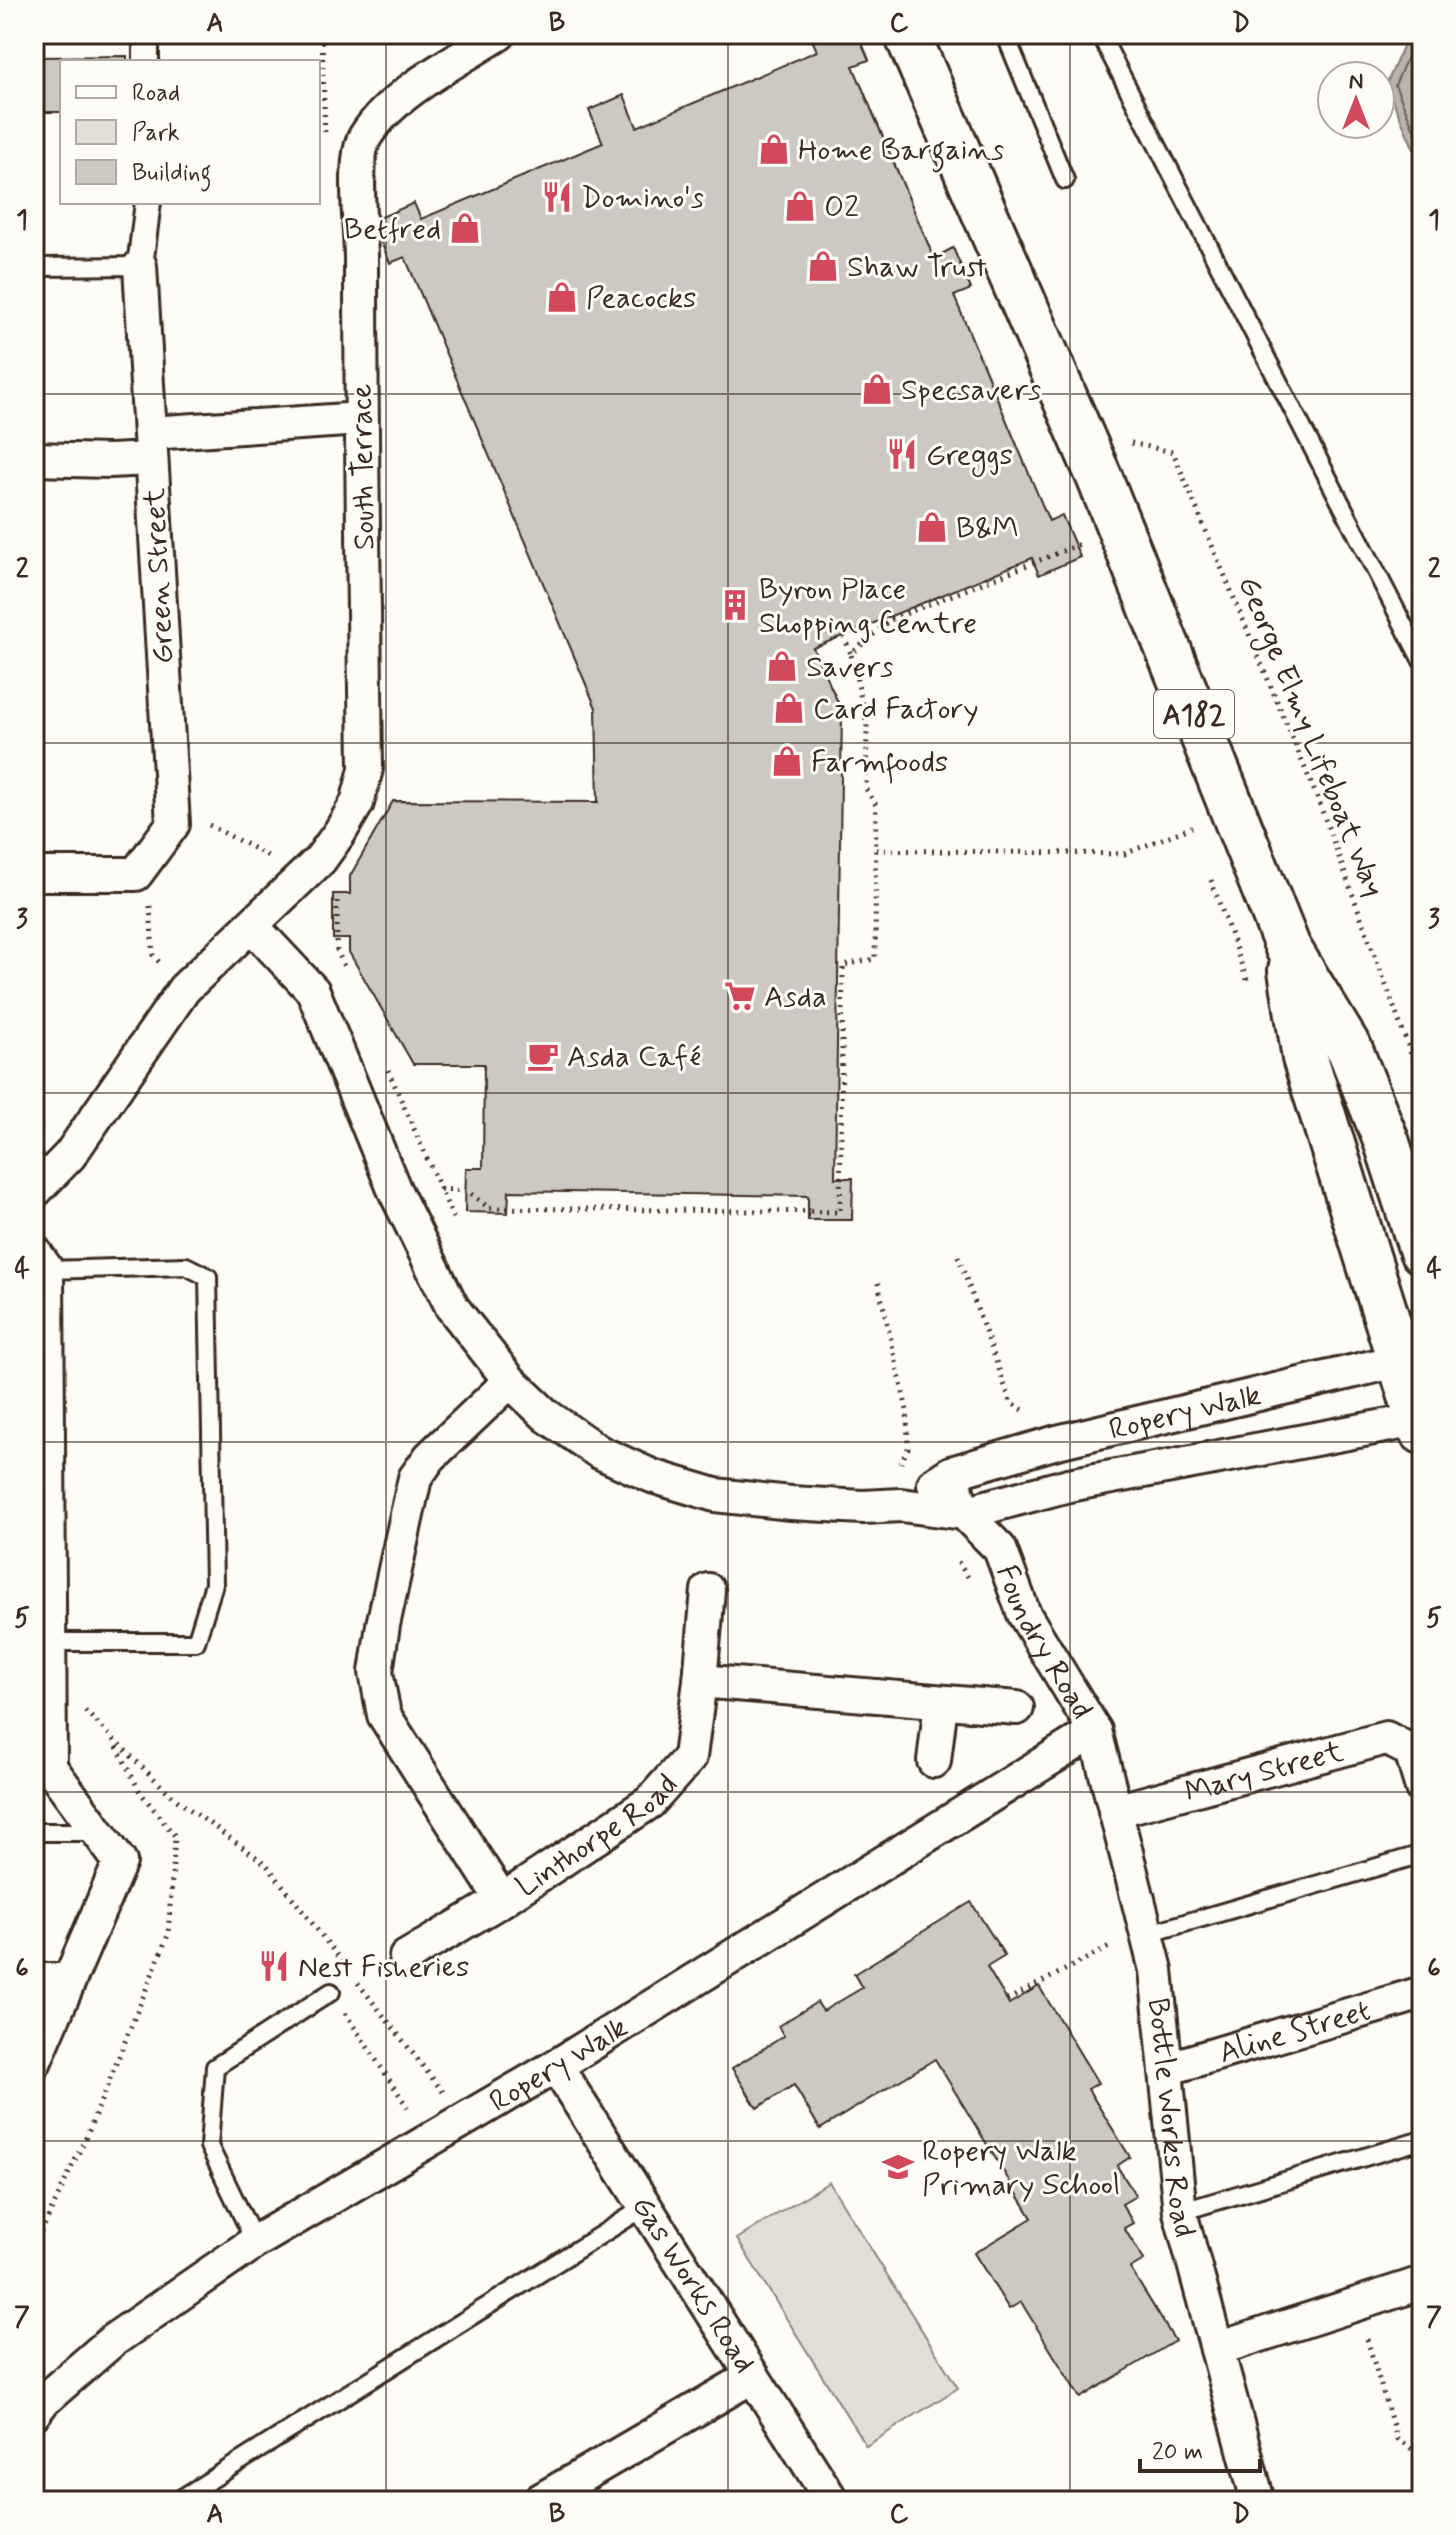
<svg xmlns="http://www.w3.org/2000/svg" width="1456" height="2535" viewBox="0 0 1456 2535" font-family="Mynerve,sans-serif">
	<rect width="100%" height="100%" fill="#fdfcf7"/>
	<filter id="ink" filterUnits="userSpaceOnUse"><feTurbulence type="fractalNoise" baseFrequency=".0125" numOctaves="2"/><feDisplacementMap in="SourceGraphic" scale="16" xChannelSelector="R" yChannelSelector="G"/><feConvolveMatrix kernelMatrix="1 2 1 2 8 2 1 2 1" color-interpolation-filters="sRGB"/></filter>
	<g filter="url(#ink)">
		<path fill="#e1ded7" stroke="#8e847a" stroke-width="2" d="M 829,2182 L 958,2388 L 866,2446 L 737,2239 Z"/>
		<path fill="#bbb4ad" stroke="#887d74" stroke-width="2" d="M 1416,34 L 1422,34 L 1422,168 L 1386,85 L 1405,42 Z"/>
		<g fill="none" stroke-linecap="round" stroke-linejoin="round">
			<path stroke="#6e6157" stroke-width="2" d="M 1420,34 L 1419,40 L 1411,48 L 1395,85 L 1422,148"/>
		</g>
		<g fill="#cdc8c2" stroke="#3b2a1e" stroke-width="2">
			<path d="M 858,34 L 869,60 L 853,66 L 934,258 L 953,248 L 971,289 L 954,296 L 1049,521 L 1062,515 L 1080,557 L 1039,575 L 1032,558 L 813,648 L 842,711 L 835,1178 L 853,1178 L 852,1220 L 808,1220 L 808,1196 L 509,1191 L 508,1213 L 465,1212 L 466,1168 L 483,1168 L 484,1064 L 413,1064 L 349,952 L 349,939 L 333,939 L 333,894 L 350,894 L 350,876 L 393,801 L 598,802 L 596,708 L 405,257 L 390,263 L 372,221 L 414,203 L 421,219 L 603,143 L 589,110 L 624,95 L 637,127 L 817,51 L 810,35 L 812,34 Z"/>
			<path d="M 127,56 L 127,62 L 62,62 L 62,112 L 34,112 L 34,57 Z"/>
			<path d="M 971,1902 L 1005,1956 L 987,1967 L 1009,2004 L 1039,1986 L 1098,2083 L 1088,2089 L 1130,2157 L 1117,2166 L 1136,2196 L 1122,2204 L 1133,2223 L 1124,2228 L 1144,2260 L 1130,2268 L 1175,2341 L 1080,2398 L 1021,2302 L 1009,2309 L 974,2253 L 1032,2218 L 935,2059 L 820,2129 L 794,2085 L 757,2108 L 732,2068 L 784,2036 L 778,2026 L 817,2002 L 823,2011 L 862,1988 L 854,1974 Z"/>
		</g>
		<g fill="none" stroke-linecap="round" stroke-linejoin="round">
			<defs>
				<g id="service">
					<path d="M 1005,34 L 1065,180"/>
					<path d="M 1100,34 L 1422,661"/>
					<path d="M 34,267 L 140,266"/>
					<path d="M 47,1270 L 186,1266 L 208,1277 L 214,1584 L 196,1642 L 49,1642"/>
					<path d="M 34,1832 L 96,1832"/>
					<path d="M 1147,1934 L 1422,1854"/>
					<path d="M 1180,2212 L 1422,2140"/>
					<path d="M 255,2242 L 209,2146 L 215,2067 L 331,1992"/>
					<path d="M 177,2501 L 645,2207"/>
				</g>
				<g id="pedestrian">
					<path d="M 146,34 L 146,62"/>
					<path d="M 140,266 L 148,202"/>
				</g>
				<g id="minor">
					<path d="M 150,433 L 361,419"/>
					<path d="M 34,459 L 109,461 L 151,459"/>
					<path d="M 34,874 L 136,874 L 173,824 L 140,266"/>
					<path d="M 252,926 L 313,991 L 394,1189 L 452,1307 L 510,1381 L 547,1416 L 599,1452 L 652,1476 L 715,1495 L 791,1503 L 863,1507 L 901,1505 L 964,1513 L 1069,1485 L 1422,1419"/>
					<path d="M 34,1192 L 70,1155 L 184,989 L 320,860 L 340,832 L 357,803 L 366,769 C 364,598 361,428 361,258 C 361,230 352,159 365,137 C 391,94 456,61 499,34"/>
					<path d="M 34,1251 L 47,1270 L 50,1767 L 120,1862 L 34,2063"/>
					<path id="s1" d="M 510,1381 L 430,1457 L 415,1478 L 383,1625 L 376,1672 L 384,1715 L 502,1900 L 650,1802 L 690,1757 L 700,1681 L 1017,1708"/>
					<path id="s2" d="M 951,1473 L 964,1513 L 1000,1549 L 1024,1614 L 1095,1731 L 1156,1970 L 1180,2212 L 1258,2501"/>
					<path id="s3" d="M 934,1484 L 951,1473 L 1057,1442 L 1422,1355"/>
					<path d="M 700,1681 L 708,1590"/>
					<path d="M 934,1761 L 941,1703"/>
					<path id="s4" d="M 1115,1811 L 1386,1738 L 1411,1751 L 1422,1788"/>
					<path d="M 406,1957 L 502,1900"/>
					<path d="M 34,1980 L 69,1980"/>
					<path id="s5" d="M 556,2066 L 832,2501"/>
					<path id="s6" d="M 1166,2069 L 1422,1993"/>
					<path d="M 1217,2349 L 1422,2283"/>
					<path id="s7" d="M 34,2413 L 43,2401 L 112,2341 L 255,2242 L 556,2066 L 1095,1731"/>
					<path d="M 539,2501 L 753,2376"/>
				</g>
				<g id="primary">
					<path d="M 907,34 L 1100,479 L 1288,948 L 1350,1050 L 1387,1143 L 1422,1251"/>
					<path d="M 1291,970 L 1305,1058 L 1422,1431"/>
				</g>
			</defs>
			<use href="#service" stroke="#3b2a1e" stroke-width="22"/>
			<use href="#pedestrian" stroke="#3b2a1e" stroke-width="30"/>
			<use href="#minor" stroke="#3b2a1e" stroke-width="38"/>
			<use href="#primary" stroke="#3b2a1e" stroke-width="50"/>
			<g stroke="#3b2a1e" stroke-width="5" stroke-dasharray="2 6" stroke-linecap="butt">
				<path d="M 322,34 L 325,138"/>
				<path d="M 1131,443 L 1173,452 L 1317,797 L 1422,1084"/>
				<path d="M 844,636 L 851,654"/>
				<path d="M 209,825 L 272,858"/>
				<path d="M 876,850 L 1124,854 L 1192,827"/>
				<path d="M 1211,880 L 1247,980"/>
				<path d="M 337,893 L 337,950 L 345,969"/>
				<path d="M 150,906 L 153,955 L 159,962"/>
				<path d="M 388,1070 L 455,1222"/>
				<path d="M 34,1122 L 46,1131"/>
				<path d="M 440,1189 L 467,1191 L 489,1208 L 840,1212 L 843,965 L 875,959 L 876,805 L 866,789 L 867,724 L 851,654 L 890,620 L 1080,544"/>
				<path d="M 958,1256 L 1011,1403 L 1027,1412"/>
				<path d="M 878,1283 L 907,1410 L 908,1448 L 901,1463"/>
				<path d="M 958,1562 L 970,1580"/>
				<path d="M 85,1711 L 174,1798 L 266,1864 L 347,1968"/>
				<path d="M 358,1983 L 443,2092"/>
				<path d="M 1007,2000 L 1113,1945"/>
				<path d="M 345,2013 L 410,2111"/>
				<path d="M 34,2247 L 88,2133 L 168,1935 L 175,1836 L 140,1792 L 114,1741"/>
				<path d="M 1367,2339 L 1397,2439 L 1422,2456"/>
			</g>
			<use href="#service" stroke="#fdfcf7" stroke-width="16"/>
			<use href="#pedestrian" stroke="#fdfcf7" stroke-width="24"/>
			<use href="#minor" stroke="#fdfcf7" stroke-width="32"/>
			<use href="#primary" stroke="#fdfcf7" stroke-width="44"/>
		</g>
	</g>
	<path fill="none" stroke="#3b2a1e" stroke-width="2" stroke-opacity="0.55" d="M 386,34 L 386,2501M 728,34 L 728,2501M 1070,34 L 1070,2501M 34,394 L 1422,394M 34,743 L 1422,743M 34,1093 L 1422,1093M 34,1442 L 1422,1442M 34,1792 L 1422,1792M 34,2141 L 1422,2141"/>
	<defs>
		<symbol id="shop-bare" viewBox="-9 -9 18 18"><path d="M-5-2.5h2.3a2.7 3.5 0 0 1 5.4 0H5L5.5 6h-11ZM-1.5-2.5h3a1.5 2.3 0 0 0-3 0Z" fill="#d1495b" stroke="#fdfcf7" stroke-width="2.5" paint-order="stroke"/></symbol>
		<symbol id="restaurant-bare" viewBox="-9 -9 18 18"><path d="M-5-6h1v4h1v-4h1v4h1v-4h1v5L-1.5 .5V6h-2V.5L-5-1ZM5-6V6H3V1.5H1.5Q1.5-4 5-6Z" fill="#d1495b" stroke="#fdfcf7" stroke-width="2.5" paint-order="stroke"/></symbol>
		<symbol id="building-bare" viewBox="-9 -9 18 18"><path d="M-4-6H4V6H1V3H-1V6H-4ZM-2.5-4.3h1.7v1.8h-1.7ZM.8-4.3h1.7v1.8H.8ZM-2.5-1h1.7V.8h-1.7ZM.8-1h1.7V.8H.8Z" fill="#d1495b" stroke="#fdfcf7" stroke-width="2.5" paint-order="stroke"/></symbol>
		<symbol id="supermarket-bare" viewBox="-9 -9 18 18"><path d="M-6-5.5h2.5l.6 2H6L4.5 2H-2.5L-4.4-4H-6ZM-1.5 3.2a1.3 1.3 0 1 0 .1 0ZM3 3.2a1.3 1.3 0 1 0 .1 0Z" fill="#d1495b" stroke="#fdfcf7" stroke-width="2.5" paint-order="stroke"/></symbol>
		<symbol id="cafe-bare" viewBox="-9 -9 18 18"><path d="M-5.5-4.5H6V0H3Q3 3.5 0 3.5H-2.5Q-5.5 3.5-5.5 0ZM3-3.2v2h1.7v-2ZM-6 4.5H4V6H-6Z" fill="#d1495b" stroke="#fdfcf7" stroke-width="2.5" paint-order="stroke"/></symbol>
		<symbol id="school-bare" viewBox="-9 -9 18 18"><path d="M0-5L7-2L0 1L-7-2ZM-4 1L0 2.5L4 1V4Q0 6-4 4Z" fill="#d1495b" stroke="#fdfcf7" stroke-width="2.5" paint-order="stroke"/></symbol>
	</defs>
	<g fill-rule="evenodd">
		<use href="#shop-bare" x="752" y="127" width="44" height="44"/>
		<use href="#restaurant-bare" x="535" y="175" width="44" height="44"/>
		<use href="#shop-bare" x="778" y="184" width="44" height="44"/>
		<use href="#shop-bare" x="443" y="206" width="44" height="44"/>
		<use href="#shop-bare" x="801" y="244" width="44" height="44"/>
		<use href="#shop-bare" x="540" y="275" width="44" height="44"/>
		<use href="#shop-bare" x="855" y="367" width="44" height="44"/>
		<use href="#restaurant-bare" x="880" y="432" width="44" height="44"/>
		<use href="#shop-bare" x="910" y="505" width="44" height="44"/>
		<use href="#building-bare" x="713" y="583" width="44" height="44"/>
		<use href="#shop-bare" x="760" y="644" width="44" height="44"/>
		<use href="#shop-bare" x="767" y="686" width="44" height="44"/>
		<use href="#shop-bare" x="765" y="739" width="44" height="44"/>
		<use href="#supermarket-bare" x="718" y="974" width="44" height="44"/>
		<use href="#cafe-bare" x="521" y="1034" width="44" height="44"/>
		<use href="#restaurant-bare" x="252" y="1944" width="44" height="44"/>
		<use href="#school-bare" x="876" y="2145" width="44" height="44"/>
	</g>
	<g text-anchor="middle" stroke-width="6" stroke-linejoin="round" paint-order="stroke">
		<rect fill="#fdfcf7" stroke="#75695f" stroke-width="2" x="1154" y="690" width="80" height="48" rx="6"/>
		<g font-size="28" font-weight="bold" fill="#3b2a1e">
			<text x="1194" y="724">A182</text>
		</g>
		<g font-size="30" fill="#3b2a1e" stroke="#fdfcf7" text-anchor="start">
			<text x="798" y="159">Home Bargains</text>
			<text x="581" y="207">Domino's</text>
			<text x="824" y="216">O2</text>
			<text x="441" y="238" text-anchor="end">Betfred</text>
			<text x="847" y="276">Shaw Trust</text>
			<text x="586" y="307">Peacocks</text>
			<text x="901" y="399">Specsavers</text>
			<text x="926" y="464">Greggs</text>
			<text x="956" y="537">B&amp;M</text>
			<text x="759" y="598">Byron Place<tspan x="759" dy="34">Shopping Centre</tspan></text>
			<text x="806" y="676">Savers</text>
			<text x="813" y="718">Card Factory</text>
			<text x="811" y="771">Farmfoods</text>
			<text x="764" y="1006">Asda</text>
			<text x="567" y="1066">Asda Café</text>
			<text x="298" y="1976">Nest Fisheries</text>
			<text x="922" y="2160">Ropery Walk<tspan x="922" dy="34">Primary School</tspan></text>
		</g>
		<g font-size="30" fill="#3b2a1e" stroke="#fdfcf7">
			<text transform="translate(362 467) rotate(-91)" y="10">South Terrace</text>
			<text transform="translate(158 576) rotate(-93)" y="10">Green Street</text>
			<text transform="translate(1312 736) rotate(68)" y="10">George Elmy Lifeboat Way</text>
			<text dy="10" stroke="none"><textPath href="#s3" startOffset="262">Ropery Walk</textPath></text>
			<text dy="10" stroke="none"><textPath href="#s2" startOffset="196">Foundry Road</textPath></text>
			<text dy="10" stroke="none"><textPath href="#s4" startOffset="154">Mary Street</textPath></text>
			<text dy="10" stroke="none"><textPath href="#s1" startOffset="712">Linthorpe Road</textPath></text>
			<text dy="10" stroke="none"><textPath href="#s6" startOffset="134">Aline Street</textPath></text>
			<text dy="10" stroke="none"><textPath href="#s7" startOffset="632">Ropery Walk</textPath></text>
			<text dy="10" stroke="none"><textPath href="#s2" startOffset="694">Bottle Works Road</textPath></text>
			<text dy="10" stroke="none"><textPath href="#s5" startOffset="258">Gas Works Road</textPath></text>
		</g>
	</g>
	<rect width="1456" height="2535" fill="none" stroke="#fdfcf7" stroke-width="88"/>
	<rect x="60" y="60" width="260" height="144" fill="#fdfcf7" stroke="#afa8a0" stroke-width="2"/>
	<rect x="76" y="86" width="40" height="12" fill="#fdfcf7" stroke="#afa8a0" stroke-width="2"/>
	<text x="132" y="100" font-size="24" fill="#3b2a1e">Road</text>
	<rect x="76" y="120" width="40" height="24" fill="#e1ded7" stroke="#afa8a0" stroke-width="2"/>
	<text x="132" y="140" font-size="24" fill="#3b2a1e">Park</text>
	<rect x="76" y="160" width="40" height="24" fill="#cdc8c2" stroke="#afa8a0" stroke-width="2"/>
	<text x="132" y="180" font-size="24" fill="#3b2a1e">Building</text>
	<g transform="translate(1356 100)"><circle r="38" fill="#fdfcf7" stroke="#afa8a0" stroke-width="2"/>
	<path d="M0-6L14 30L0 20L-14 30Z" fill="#d1495b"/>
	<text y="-12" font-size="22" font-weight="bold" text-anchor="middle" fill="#3b2a1e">N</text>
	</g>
	<path d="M1140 2459v12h120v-12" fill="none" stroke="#3b2a1e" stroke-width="4"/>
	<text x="1152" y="2459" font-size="24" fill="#3b2a1e" stroke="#fdfcf7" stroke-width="6" paint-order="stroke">20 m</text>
	<rect x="44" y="44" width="1368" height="2447" fill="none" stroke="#3b2a1e" stroke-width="3"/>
	<g font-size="26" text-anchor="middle" font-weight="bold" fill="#3b2a1e">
		<text x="215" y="31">A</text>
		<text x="557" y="31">B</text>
		<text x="899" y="31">C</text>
		<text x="1241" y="31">D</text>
		<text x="22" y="228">1</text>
		<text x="1434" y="228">1</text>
		<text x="22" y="577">2</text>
		<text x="1434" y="577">2</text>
		<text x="22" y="927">3</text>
		<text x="1434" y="927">3</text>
		<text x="22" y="1277">4</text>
		<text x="1434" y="1277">4</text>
		<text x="22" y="1626">5</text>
		<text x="1434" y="1626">5</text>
		<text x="22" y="1976">6</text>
		<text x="1434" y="1976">6</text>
		<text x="22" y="2325">7</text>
		<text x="1434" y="2325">7</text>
		<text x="215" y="2522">A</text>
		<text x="557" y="2522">B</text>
		<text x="899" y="2522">C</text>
		<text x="1241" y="2522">D</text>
	</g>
</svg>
